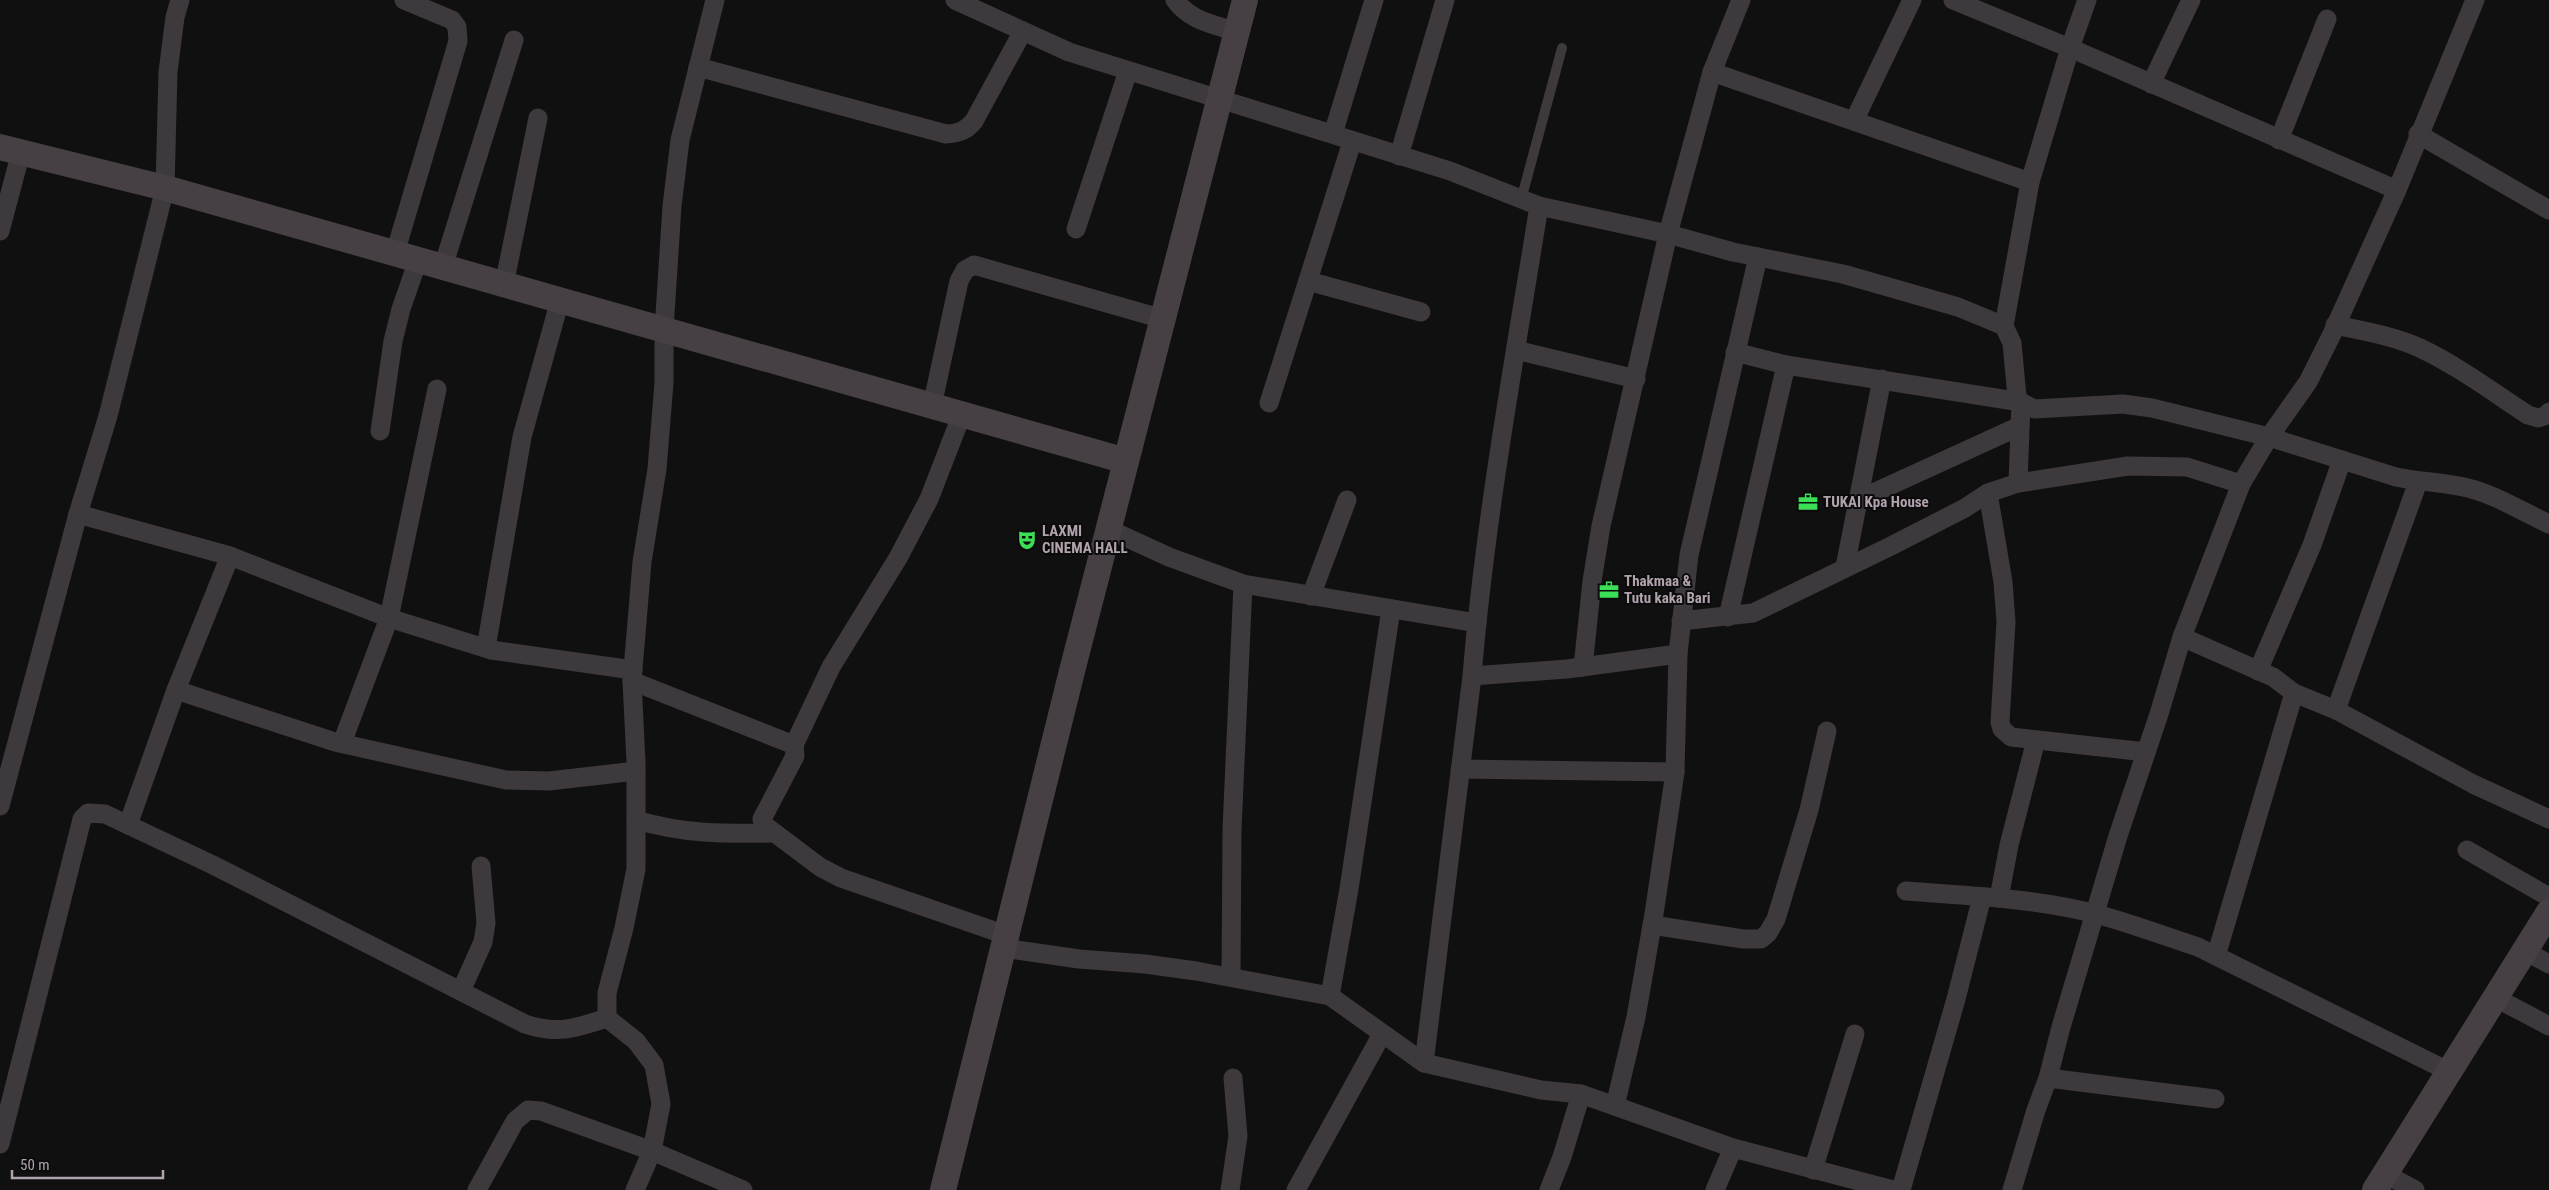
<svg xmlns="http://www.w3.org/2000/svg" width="2549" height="1190" viewBox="0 0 2549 1190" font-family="'Roboto Condensed',sans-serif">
	<rect width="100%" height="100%" fill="#111011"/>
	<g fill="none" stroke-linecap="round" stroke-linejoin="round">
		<path stroke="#3d393c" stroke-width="10" d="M 1521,200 L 1562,48"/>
		<g stroke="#3d393c" stroke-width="19">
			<path d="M 955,0 L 1069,52 L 1450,171 L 1539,206 L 1668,234 L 1733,252 L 1843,274 L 1958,307 L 2004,326 L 2012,343 L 2017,397 L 2021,402 L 2034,409 L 2123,404 L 2152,408 L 2269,437 L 2396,477 C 2420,482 2444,482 2468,488 C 2496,495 2523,512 2549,524"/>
			<path d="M 1175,0 C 1190,21 1213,24 1237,32"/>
			<path d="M 1953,0 L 2070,48 L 2397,190"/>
			<path d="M 698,67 L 946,134 C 959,133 966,131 974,121 L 1023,31"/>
			<path d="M 1712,72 L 2030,182"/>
			<path d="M 2151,84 L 2191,0"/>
			<path d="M 1854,121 L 1912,0"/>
			<path d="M 1333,134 L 1374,0"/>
			<path d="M 2418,134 L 2549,210"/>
			<path d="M 2279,140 L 2327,19"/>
			<path d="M 1399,156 L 1445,0"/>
			<path d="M 1076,229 L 1128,71"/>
			<path d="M 0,231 L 21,152"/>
			<path d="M 395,253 L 458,41 L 457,27 L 452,20 L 404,0"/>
			<path d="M 443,267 L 514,40"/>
			<path d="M 1308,281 L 1421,312"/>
			<path d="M 504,285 L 538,118"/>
			<path d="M 2335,325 C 2364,331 2394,336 2420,348 C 2458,366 2493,392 2528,415 L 2538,418 L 2547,415 L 2549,412"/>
			<path d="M 2004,326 L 2030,182 L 2070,48 L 2087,0"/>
			<path d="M 1516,350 L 1636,379"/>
			<path d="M 1735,352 L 1786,365 L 2021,402 L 2018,483"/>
			<path d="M 1269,403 L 1352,142"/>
			<path d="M 932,406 L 959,281 L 965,270 L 974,265 L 1163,319"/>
			<path d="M 380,431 L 393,341 L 401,309 L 418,260"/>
			<path d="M 1988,493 L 2003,582 L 2006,622 L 2000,722 L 2002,729 L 2011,737 L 2146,752"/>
			<path d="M 1858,500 L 2020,426"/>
			<path d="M 78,514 L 230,556 L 389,618 L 491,650 L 633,670"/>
			<path d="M 1108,529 L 1169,557 L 1243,584 L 1477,623"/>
			<path d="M 1845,567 L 1882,379"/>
			<path d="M 1311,596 L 1347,500"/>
			<path d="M 1728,617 L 1786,365"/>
			<path d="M 1681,621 L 1753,613 L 1891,546 L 1965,508 L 1988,493 L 2018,483 L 2128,466 L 2187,467 L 2241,484"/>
			<path d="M 2182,637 L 2273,677 L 2294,693 L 2336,710 L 2473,784 L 2549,819"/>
			<path d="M 486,648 L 522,437 L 560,300"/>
			<path d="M 1583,667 L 1592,581 L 1601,526 L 1668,234 L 1712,72 L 1741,0"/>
			<path d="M 2258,671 L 2312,545 L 2342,460"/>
			<path d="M 1472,676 L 1567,669 L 1678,654"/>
			<path d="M 632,681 L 794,745 L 795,756 L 762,819 L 763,824 L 820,867 L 841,878 L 1006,935"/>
			<path d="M 176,690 L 335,742 L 506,780 L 549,781 L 636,771"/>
			<path d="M 2336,710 L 2418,482"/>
			<path d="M 342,743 L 389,618 L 437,389"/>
			<path d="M 794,745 L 831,667 L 898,558 L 929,499 L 962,414"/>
			<path d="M 1460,769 L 1675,772"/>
			<path d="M 0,806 L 78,514 L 108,416 L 165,188 L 168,72 L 175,17 L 180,0"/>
			<path d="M 636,820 C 684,834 723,834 773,833"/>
			<path d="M 128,825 L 176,690 L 230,556"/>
			<path d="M 2467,850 L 2549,897"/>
			<path d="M 1906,891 C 1969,896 2034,898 2096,914 C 2130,923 2164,936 2198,947 L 2450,1072"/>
			<path d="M 1999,898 L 2009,845 L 2036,740"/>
			<path d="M 1652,925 L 1743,939 L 1761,939 L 1768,933 L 1776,919 L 1809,810 L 1827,731"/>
			<path d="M 1003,948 L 1079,959 L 1145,964 L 1196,971 L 1330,996 L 1424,1063 L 1541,1090 L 1581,1094 L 1733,1148 L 1893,1190"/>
			<path d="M 2525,951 L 2549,964"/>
			<path d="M 2216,956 L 2294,693"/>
			<path d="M 1231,977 L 1232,829 L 1243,584"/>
			<path d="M 461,991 L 483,942 L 486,923 L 481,866"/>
			<path d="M 1330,996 L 1349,889 L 1391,609"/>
			<path d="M 2496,998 L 2549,1026"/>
			<path d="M 1424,1063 L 1472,676 C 1485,519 1514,362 1539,206"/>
			<path d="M 2048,1078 L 2215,1099"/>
			<path d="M 1615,1106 L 1636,1017 L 1654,914 L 1675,772 L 1678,654 L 1689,555 L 1758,257"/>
			<path d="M 0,1144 L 82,819 L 88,813 L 105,814 L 213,865 L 525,1024 C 558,1035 576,1028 607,1018"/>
			<path d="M 1813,1170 L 1855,1034"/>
			<path d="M 2385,1174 L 2415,1190"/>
			<path d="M 477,1190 L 515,1121 L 528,1110 L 541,1111 L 652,1151 L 743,1190"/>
			<path d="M 635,1190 L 652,1151 L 661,1104 L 654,1065 L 636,1041 L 607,1018 L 607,993 L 624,928 L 636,869 L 636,762 L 632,681 L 642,562 L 657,469 L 664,383 L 664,330 L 672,206 L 680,140 L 715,0"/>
			<path d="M 1230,1190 L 1238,1136 L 1233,1078"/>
			<path d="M 1296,1190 L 1382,1034"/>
			<path d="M 1549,1190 L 1562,1157 L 1581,1094"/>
			<path d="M 1715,1190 L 1733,1148"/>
			<path d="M 1901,1190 L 1956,999 L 1982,897"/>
			<path d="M 2012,1190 L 2036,1110 L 2048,1078 L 2061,1027 L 2118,836 L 2159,714 L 2182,637 L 2241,484 L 2269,437 L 2308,382 L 2332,334 L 2397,190 L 2475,0"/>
		</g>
		<g stroke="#464044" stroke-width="26">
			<path d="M 0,147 L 165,188 L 1126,461"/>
			<path d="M 943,1190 L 1072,671 L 1245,0"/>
			<path d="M 2375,1190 L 2549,912"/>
		</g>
	</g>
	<defs>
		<symbol id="office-bare" viewBox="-9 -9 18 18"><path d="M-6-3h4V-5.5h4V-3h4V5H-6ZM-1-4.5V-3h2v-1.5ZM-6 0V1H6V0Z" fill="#3bde54" stroke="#0c0b0c" stroke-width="2.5" paint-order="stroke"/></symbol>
		<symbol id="theatre-bare" viewBox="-9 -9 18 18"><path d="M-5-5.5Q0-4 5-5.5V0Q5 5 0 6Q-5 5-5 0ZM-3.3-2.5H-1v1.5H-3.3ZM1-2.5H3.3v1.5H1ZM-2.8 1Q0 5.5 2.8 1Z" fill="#3bde54" stroke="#0c0b0c" stroke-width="2.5" paint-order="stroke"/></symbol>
	</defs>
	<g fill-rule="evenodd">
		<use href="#office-bare" x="1794" y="488" width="28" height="28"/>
		<use href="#theatre-bare" x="1013" y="526" width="28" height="28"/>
		<use href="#office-bare" x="1595" y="576" width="28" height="28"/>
	</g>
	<g text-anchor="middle" stroke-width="4" stroke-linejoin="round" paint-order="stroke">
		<g font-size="15" font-weight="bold" fill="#b1a3ae" stroke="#0c0b0c" text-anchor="start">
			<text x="1823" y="507">TUKAI Kpa House</text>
			<text x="1042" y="536">LAXMI<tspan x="1042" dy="17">CINEMA HALL</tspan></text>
			<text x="1624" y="586">Thakmaa &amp;<tspan x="1624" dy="17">Tutu kaka Bari</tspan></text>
		</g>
	</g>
	<path d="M12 1170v8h151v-8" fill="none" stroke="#b1a3ae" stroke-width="2.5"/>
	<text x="20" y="1170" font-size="15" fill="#b1a3ae" stroke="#0c0b0c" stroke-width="4" paint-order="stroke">50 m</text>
</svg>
